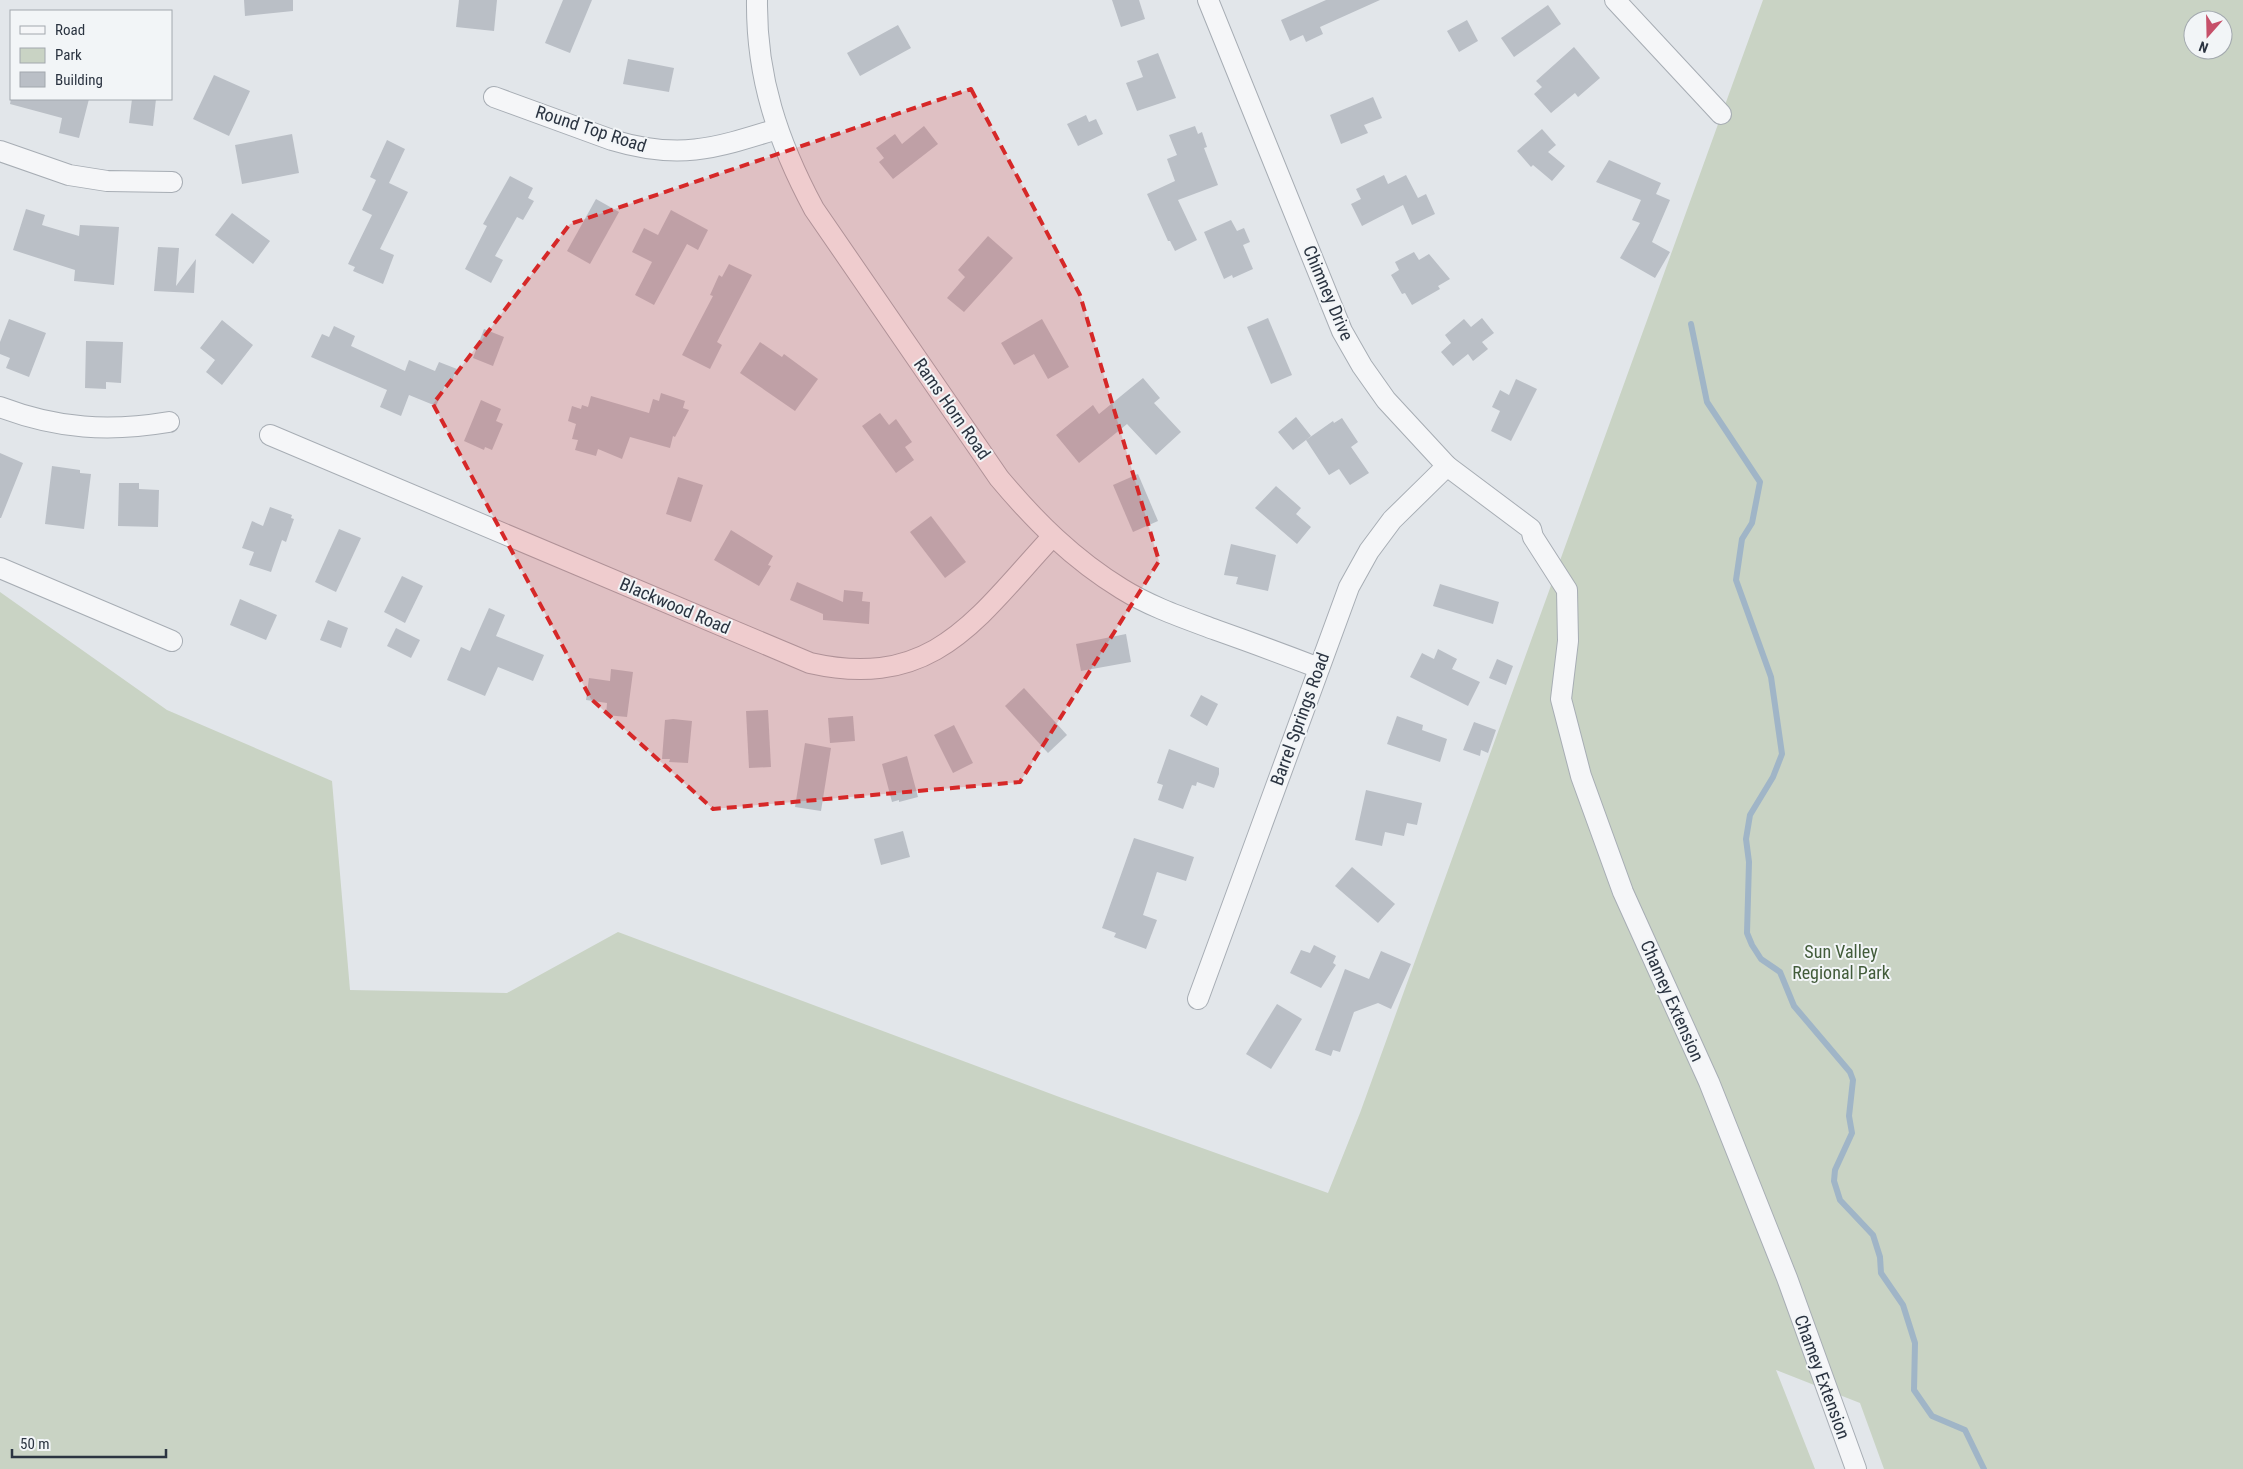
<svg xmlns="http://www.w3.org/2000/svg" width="2243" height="1469" viewBox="0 0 2243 1469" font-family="'Roboto Condensed',sans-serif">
	<rect width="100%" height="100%" fill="#e2e6ea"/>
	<path fill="#c9d3c4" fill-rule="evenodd" d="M 1763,0 L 2243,0 L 2243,1469 L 1884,1469 L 1860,1403 L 1776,1370 L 1815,1469 L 0,1469 L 0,592 L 167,710 L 332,781 L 350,990 L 507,993 L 618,932 L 1062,1098 L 1328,1193 L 1360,1113 ZM 2193,20 L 2223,20 L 2223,50 L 2193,50 Z"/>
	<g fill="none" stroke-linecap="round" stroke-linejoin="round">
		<path stroke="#a0b5c7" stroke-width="6" d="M 1691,324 L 1707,402 L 1760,482 L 1752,523 L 1742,539 L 1736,580 L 1771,677 L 1782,754 L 1773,777 L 1750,815 L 1746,839 L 1749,862 L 1747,933 L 1752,945 L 1761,959 L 1780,972 L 1794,1006 L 1850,1072 L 1853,1080 L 1849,1116 L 1852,1133 L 1835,1170 L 1834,1181 L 1840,1200 L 1873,1235 L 1880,1257 L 1881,1273 L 1903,1305 L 1915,1343 L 1914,1390 L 1932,1416 L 1965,1430 L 1984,1469"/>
	</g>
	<g fill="#babfc6">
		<path d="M 244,0 L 293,0 L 293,11 L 245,16 Z"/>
		<path d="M 459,0 L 497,0 L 494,31 L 456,27 Z"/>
		<path d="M 563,0 L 592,0 L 570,53 L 545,43 Z"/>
		<path d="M 1112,0 L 1139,0 L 1145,19 L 1121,27 Z"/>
		<path d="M 1326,0 L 1380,0 L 1320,27 L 1323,34 L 1306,42 L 1303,35 L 1290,41 L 1281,20 Z"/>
		<path d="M 1548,5 L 1561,24 L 1514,57 L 1501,38 Z"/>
		<path d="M 1467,20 L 1478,41 L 1459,52 L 1447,31 Z"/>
		<path d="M 898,25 L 911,48 L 860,76 L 847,53 Z"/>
		<path d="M 1574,47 L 1600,78 L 1578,97 L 1575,93 L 1551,113 L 1534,94 L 1542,87 L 1536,81 Z"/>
		<path d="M 1158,53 L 1176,98 L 1137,111 L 1126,83 L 1143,77 L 1137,61 Z"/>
		<path d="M 628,59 L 674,68 L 669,92 L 623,84 Z"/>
		<path d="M 214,75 L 250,91 L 229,136 L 193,119 Z"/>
		<path d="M 1373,97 L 1382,118 L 1364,125 L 1368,133 L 1341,144 L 1330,115 Z"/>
		<path d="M 11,99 L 89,99 L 79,138 L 59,133 L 62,118 L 10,104 Z"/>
		<path d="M 132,99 L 156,99 L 153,126 L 129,123 Z"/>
		<path d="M 1086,115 L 1089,122 L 1096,119 L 1103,134 L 1078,146 L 1067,124 Z"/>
		<path d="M 924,126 L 938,144 L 893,179 L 879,162 L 884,158 L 876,148 L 895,134 L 902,144 Z"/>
		<path d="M 1195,126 L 1198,134 L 1202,132 L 1207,147 L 1204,148 L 1218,185 L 1178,200 L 1197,240 L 1175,251 L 1170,241 L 1168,241 L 1147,194 L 1175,181 L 1167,159 L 1177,155 L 1169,135 Z"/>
		<path d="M 1542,129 L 1556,145 L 1548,152 L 1565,166 L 1552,181 L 1533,165 L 1531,167 L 1517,151 Z"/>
		<path d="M 292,134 L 299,173 L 242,184 L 235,145 Z"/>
		<path d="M 387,140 L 405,149 L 389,183 L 408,192 L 380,249 L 394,255 L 383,284 L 353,271 L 355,267 L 348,264 L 372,215 L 362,210 L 376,180 L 370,177 Z"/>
		<path d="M 1609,160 L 1661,183 L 1656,194 L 1670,200 L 1652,242 L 1670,252 L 1655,278 L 1620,258 L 1640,223 L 1632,220 L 1641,200 L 1596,182 Z"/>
		<path d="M 1384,175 L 1388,184 L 1406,175 L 1418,198 L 1426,194 L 1435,214 L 1412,225 L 1403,205 L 1362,226 L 1351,204 L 1361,199 L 1356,189 Z"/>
		<path d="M 510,176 L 533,188 L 528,198 L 534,201 L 523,220 L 517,217 L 495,256 L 503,260 L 491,283 L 465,269 L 487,226 L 483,224 Z"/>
		<path d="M 596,199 L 619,212 L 590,264 L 567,251 Z"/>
		<path d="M 26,209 L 45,215 L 42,225 L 79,236 L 80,225 L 119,227 L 114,285 L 74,281 L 75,270 L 13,250 Z"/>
		<path d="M 671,210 L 708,230 L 698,250 L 687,244 L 654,305 L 635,295 L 652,262 L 632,252 L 644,228 L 658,235 Z"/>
		<path d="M 232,213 L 270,241 L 253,264 L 215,235 Z"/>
		<path d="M 1231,220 L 1237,231 L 1244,228 L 1250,242 L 1243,245 L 1253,269 L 1233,278 L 1232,275 L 1224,279 L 1204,232 Z"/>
		<path d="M 988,236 L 1013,258 L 964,312 L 947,298 L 965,277 L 958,270 Z"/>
		<path d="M 158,247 L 179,248 L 176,286 L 196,259 L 194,293 L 154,291 Z"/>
		<path d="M 1414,252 L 1419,260 L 1429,254 L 1450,279 L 1438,286 L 1440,289 L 1412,305 L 1405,293 L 1402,294 L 1391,275 L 1399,270 L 1395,262 Z"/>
		<path d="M 729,264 L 752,275 L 717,342 L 722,345 L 710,369 L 682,355 L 713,296 L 710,295 L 719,275 L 722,277 Z"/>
		<path d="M 1268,318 L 1292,375 L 1271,384 L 1247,327 Z"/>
		<path d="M 1482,318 L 1494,333 L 1482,342 L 1488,349 L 1473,361 L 1468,354 L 1453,366 L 1441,352 L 1451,343 L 1445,335 L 1464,319 L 1471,327 Z"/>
		<path d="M 9,319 L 46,333 L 29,377 L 6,368 L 10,358 L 0,354 L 0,342 Z"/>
		<path d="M 1042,319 L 1069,367 L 1048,379 L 1034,354 L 1014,365 L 1001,343 Z"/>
		<path d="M 222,320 L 253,345 L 222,385 L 206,372 L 215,360 L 200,348 Z"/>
		<path d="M 334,326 L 355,336 L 351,346 L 405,371 L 409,360 L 435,371 L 439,362 L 457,369 L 449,387 L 445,386 L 436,406 L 409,395 L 401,416 L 380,407 L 387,390 L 311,357 L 322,334 L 329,337 Z"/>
		<path d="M 484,329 L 504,337 L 493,366 L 473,358 Z"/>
		<path d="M 86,341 L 123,342 L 121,383 L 106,382 L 106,389 L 85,388 Z"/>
		<path d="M 760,342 L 782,357 L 784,354 L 818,379 L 795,411 L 740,373 Z"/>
		<path d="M 1143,378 L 1160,398 L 1154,403 L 1181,432 L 1156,455 L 1127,424 L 1079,463 L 1056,435 L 1093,405 L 1099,414 Z"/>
		<path d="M 1516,379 L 1537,389 L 1511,441 L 1491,431 L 1500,411 L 1492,407 L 1500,390 L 1509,395 Z"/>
		<path d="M 661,393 L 685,401 L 683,408 L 689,410 L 675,437 L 673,436 L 670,448 L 630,437 L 622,459 L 598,449 L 596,456 L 575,450 L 578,440 L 572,439 L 576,424 L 568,421 L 572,406 L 581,409 L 582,405 L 588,407 L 591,396 L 649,413 L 653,399 L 659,401 Z"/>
		<path d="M 481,400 L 501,409 L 496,421 L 503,424 L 492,450 L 485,447 L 484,450 L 464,441 Z"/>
		<path d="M 880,413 L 889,425 L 896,419 L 912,442 L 905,447 L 914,460 L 896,473 L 862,426 Z"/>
		<path d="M 1296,417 L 1311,436 L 1306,440 L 1333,421 L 1334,423 L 1342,418 L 1358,442 L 1351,447 L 1369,473 L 1350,485 L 1339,469 L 1329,475 L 1306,440 L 1293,450 L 1278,432 Z"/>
		<path d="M 0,453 L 23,463 L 1,518 L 0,518 Z"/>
		<path d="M 52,466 L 80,470 L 80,473 L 91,474 L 84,529 L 45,524 Z"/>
		<path d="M 1138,474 L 1158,521 L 1133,532 L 1113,485 Z"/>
		<path d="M 678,477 L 703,485 L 691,522 L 666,514 Z"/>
		<path d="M 119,483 L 139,483 L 139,489 L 159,490 L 158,527 L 118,526 Z"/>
		<path d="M 1276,486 L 1301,508 L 1296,514 L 1311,527 L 1297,544 L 1255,508 Z"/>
		<path d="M 270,507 L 292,515 L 291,518 L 294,519 L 286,542 L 282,540 L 271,572 L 249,565 L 254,552 L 242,548 L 252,521 L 263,526 Z"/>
		<path d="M 931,516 L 966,562 L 945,578 L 910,532 Z"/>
		<path d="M 339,529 L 361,538 L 336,592 L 315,582 Z"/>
		<path d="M 731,530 L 773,556 L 768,565 L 771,566 L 759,586 L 714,560 Z"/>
		<path d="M 1231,544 L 1276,555 L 1268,591 L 1236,584 L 1238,577 L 1224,575 Z"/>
		<path d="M 402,576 L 423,586 L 405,623 L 384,612 Z"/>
		<path d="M 797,582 L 843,602 L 844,590 L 863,592 L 862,601 L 870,602 L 869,624 L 823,620 L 823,614 L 790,600 Z"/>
		<path d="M 1440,584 L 1499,602 L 1493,624 L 1433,606 Z"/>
		<path d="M 240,599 L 277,615 L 266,640 L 230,625 Z"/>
		<path d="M 489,608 L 505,615 L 496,636 L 544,655 L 533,681 L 498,667 L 485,696 L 447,680 L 461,647 L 470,651 Z"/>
		<path d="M 328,620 L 348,628 L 341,648 L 320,640 Z"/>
		<path d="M 396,628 L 420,640 L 411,658 L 387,646 Z"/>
		<path d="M 1126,634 L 1131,662 L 1081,671 L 1076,644 Z"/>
		<path d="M 1438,649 L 1457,659 L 1452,669 L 1480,682 L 1468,706 L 1410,677 L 1422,653 L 1434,659 Z"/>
		<path d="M 1497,659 L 1513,666 L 1506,685 L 1489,678 Z"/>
		<path d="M 611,669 L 633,672 L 627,717 L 606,715 L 607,703 L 586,700 L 589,678 L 610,681 Z"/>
		<path d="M 1024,688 L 1067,735 L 1048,753 L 1005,706 Z"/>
		<path d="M 1201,695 L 1218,704 L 1207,726 L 1190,716 Z"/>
		<path d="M 768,710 L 771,767 L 749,768 L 746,711 Z"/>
		<path d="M 853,716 L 855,741 L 830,743 L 828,718 Z"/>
		<path d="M 1397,716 L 1423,725 L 1422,730 L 1447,739 L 1440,762 L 1387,744 Z"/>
		<path d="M 673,719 L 692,721 L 688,763 L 669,762 L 670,759 L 662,759 L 665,720 Z"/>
		<path d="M 1474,722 L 1496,730 L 1488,753 L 1481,750 L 1480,756 L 1463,750 Z"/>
		<path d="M 954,725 L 973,763 L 953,773 L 934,735 Z"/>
		<path d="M 805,743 L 831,748 L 821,811 L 795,807 Z"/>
		<path d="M 1169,749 L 1219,768 L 1219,774 L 1214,788 L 1197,782 L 1196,786 L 1192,785 L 1183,809 L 1158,800 L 1163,785 L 1157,783 Z"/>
		<path d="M 907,756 L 918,797 L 899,802 L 899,800 L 892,802 L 882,764 Z"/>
		<path d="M 1366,790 L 1422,803 L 1417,825 L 1407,823 L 1404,836 L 1385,832 L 1382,846 L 1355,840 Z"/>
		<path d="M 903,831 L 910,857 L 881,865 L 874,839 Z"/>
		<path d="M 1134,838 L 1194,857 L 1186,881 L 1157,872 L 1143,915 L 1157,920 L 1146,949 L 1114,937 L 1116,933 L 1102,928 Z"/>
		<path d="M 1352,867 L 1395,904 L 1378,923 L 1335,886 Z"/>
		<path d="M 1314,945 L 1336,956 L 1333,963 L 1336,965 L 1321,988 L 1290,973 L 1301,950 L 1310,953 Z"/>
		<path d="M 1381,951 L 1411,964 L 1391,1009 L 1378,1003 L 1354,1012 L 1340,1052 L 1333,1050 L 1331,1056 L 1315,1050 L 1345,969 L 1369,979 Z"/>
		<path d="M 1277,1004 L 1302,1019 L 1271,1069 L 1246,1054 Z"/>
	</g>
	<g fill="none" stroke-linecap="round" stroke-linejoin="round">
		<defs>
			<g id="minor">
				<path d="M 757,0 C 756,77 778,142 814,209 L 999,478 C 1035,521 1073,559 1122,589 C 1151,607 1184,618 1216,630 C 1250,642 1285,655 1319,668"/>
				<path d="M 1208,0 L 1342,331 L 1362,366 L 1386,400 L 1447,466 L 1531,529 L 1533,537 L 1567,590 L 1568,641 L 1561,699 L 1581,776 L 1623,892 L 1709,1082 L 1787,1278 L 1856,1469"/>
				<path d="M 1615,0 L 1721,114"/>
				<path d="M 494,97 L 612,140 C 678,160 713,149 777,129"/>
				<path d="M 0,151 L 69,175 L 107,181 L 172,182"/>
				<path d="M 0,407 C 58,429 109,432 169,422"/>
				<path d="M 270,435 L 810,663 C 934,691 977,618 1052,537"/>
				<path d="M 0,568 L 172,641"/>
				<path d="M 1198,999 L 1349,587 L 1369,551 L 1392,520 L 1447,466"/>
			</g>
		</defs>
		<use href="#minor" stroke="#a7adb4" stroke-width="22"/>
		<use href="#minor" stroke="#f5f6f8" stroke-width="20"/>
	</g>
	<path fill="#d62828" fill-opacity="0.2" stroke="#d62828" stroke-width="4" stroke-dasharray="10 6" stroke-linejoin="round" d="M 971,89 L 1080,295 L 1159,561 L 1020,782 L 713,809 L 591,699 L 433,404 L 570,224 Z"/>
	<g text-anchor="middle" stroke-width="4" stroke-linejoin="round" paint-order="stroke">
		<g font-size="18" fill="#2b3441" stroke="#f2f5f7">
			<text transform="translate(591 129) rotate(18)" y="6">Round Top Road</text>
			<text transform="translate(1328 293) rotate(67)" y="6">Chimney Drive</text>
			<text transform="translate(952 409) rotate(55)" y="6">Rams Horn Road</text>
			<text transform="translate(675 606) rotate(23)" y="6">Blackwood Road</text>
			<text transform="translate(1300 719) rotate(-70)" y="6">Barrel Springs Road</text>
			<text transform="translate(1672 1001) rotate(66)" y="6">Chamey Extension</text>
			<text transform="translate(1822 1377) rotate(70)" y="6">Chamey Extension</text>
		</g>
		<g font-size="18" fill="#425c3a" stroke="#f2f5f7">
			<text x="1841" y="958">Sun Valley<tspan x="1841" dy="21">Regional Park</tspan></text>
		</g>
	</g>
	<rect x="10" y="10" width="162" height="90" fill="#f2f5f7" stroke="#a2a8ae"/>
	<rect x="20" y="26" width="25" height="8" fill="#f5f6f8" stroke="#a2a8ae"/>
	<text x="55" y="35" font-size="15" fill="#2b3441">Road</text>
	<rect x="20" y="48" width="25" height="15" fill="#c9d3c4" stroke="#a2a8ae"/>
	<text x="55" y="60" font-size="15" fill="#2b3441">Park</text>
	<rect x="20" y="72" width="25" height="15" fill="#babfc6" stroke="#a2a8ae"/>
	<text x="55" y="85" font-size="15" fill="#2b3441">Building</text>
	<g transform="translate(2208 35) rotate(200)"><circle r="24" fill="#f2f5f7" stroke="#a2a8ae"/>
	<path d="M0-4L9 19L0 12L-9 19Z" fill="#c65069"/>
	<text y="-8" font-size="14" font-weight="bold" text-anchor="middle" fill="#2b3441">N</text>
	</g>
	<path d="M12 1449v8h154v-8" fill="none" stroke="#2b3441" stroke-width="2.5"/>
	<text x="20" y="1449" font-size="15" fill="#2b3441" stroke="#f2f5f7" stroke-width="4" paint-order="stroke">50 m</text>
</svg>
